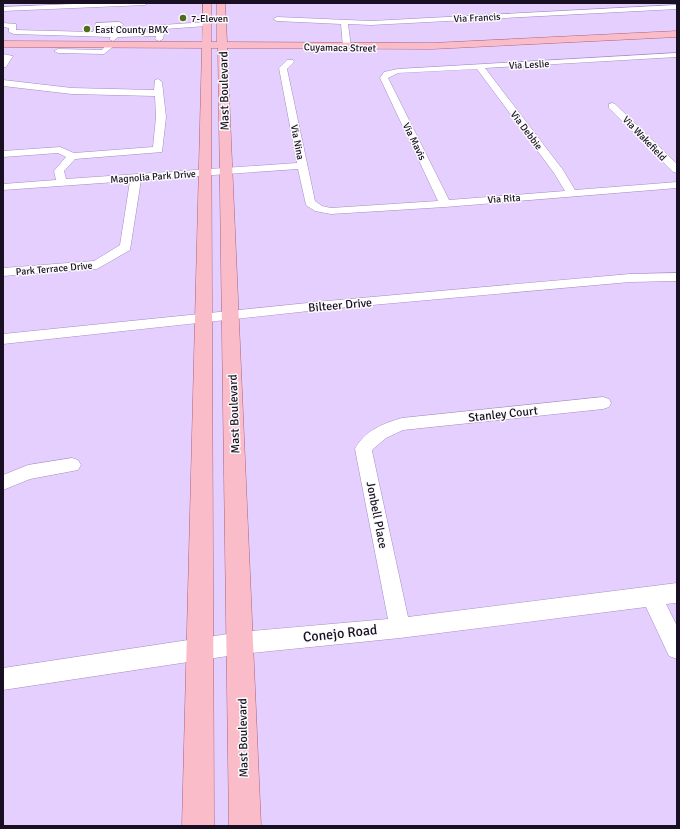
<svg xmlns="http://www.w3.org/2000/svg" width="680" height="829" viewBox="0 0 680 829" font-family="Signika,sans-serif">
	<rect width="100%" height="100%" fill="#e5cffe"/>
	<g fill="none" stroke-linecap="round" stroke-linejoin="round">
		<defs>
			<g id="minor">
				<path d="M 97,3 L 148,3 L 145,5 L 3,11 L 3,7 Z"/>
				<path d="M 677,5 L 677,9 L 371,25 L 348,24 L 351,47 L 347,49 L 343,47 L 341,24 L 277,21 L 273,19 L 277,17 L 371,21 Z"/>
				<path d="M 119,22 L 123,24 L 120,33 L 157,32 L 159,25 L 162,25 L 206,22 L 210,24 L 206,26 L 165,29 L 163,39 L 159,41 L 155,39 L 156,36 L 118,37 L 113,41 L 109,39 L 111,37 L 14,34 L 9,32 L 9,28 L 3,27 L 3,23 L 16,24 L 16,30 L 93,32 L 96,23 ZM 115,26 L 113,33 L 100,32 L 102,27 Z"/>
				<path d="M 108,43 L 115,45 L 104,54 L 58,53 L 54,51 L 58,49 L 102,50 Z"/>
				<path d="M 677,53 L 677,57 L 485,68 L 563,170 L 575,190 L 677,182 L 677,188 L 445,207 L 331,214 L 315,211 L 306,205 L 298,169 L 141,180 L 130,250 L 97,269 L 3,276 L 3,268 L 94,261 L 120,245 L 130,181 L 3,190 L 3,184 L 56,180 L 54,171 L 66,157 L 58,153 L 3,157 L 3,151 L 60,147 L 74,153 L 153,147 L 156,117 L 155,96 L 72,94 L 3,86 L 3,80 L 72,88 L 154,90 L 155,80 L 158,79 L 162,82 L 166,117 L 162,152 L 75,159 L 64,171 L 66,179 L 297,163 L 279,68 L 287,60 L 293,60 L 294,62 L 287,69 L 315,201 L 322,206 L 331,208 L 438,201 L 380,78 L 384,72 L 398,69 ZM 477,69 L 554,173 L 565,191 L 449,200 L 388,78 L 398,73 Z"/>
				<path d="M 3,54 L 13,56 L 6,67 L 3,67 Z"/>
				<path d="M 612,103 L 615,104 L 677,164 L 677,173 L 673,172 L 609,108 L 609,104 Z"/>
				<path d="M 677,273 L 677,281 L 630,282 L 327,309 L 3,344 L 3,334 L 327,301 L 630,274 Z"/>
				<path d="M 603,397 L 609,399 L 611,403 L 609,407 L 603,409 L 403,430 L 386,438 L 373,449 L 372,451 L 408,617 L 677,583 L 677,603 L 666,604 L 677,626 L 677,659 L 669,656 L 646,607 L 400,638 L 241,654 L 3,690 L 3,668 L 241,632 L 388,619 L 355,449 C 364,431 384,423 402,418 Z"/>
				<path d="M 72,458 L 78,460 L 81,465 L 78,470 L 30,479 L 3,490 L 3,475 L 28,465 Z"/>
			</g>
			<path id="major" d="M 203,3 L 211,3 L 211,42 L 217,42 L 217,3 L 225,3 L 227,42 L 432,43 L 677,31 L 677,37 L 432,49 L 227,48 L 261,826 L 229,826 L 218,48 L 211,48 L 214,826 L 182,826 L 202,48 L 3,47 L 3,41 L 202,42 Z"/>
		</defs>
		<use href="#minor" stroke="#a58bc2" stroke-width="1"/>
		<use href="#major" stroke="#aa6279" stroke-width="1"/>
		<use href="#minor" fill="#fff" fill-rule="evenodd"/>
		<use href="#major" fill="#fbbcca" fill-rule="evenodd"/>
	</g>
	<g fill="#516b1c" stroke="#fbfbfb" stroke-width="1.5">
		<circle cx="183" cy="18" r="4"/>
		<circle cx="87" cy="29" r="4"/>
	</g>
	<g text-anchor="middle" stroke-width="3" stroke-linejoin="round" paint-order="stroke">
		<g font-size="10" fill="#190f23" stroke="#fbfbfb">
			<text transform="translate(477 17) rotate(-3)" y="4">Via Francis</text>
			<text transform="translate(340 47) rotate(1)" y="4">Cuyamaca Street</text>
			<text transform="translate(529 64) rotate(-3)" y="4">Via Leslie</text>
			<text transform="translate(527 130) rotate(53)" y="4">Via Debbie</text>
			<text transform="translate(645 138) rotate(46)" y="4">Via Wakefield</text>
			<text transform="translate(415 141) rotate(64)" y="4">Via Mavis</text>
			<text transform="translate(298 142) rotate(79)" y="4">Via Nina</text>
			<text transform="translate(153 176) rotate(-4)" y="4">Magnolia Park Drive</text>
			<text transform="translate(504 198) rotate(-4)" y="4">Via Rita</text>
			<text transform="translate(54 268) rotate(-5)" y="4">Park Terrace Drive</text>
		</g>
		<g font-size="10" fill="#190f23" stroke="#fbfbfb" text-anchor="start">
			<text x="191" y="22">7-Eleven</text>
			<text x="95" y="33">East County BMX</text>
		</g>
		<g font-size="12" fill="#190f23" stroke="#fbfbfb">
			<text transform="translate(224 91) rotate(-91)" y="4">Mast Boulevard</text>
			<text transform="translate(340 305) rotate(-5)" y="4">Bilteer Drive</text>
			<text transform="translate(234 414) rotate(-92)" y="4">Mast Boulevard</text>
			<text transform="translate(503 414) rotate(-6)" y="4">Stanley Court</text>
			<text transform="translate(377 515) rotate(79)" y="4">Jonbell Place</text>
			<text transform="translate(243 738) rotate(-91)" y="4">Mast Boulevard</text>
		</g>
		<g font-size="14" fill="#190f23" stroke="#fbfbfb">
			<text transform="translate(340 633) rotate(-6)" y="5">Conejo Road</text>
		</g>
	</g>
	<rect width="680" height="829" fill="none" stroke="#190f23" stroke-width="8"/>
</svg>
